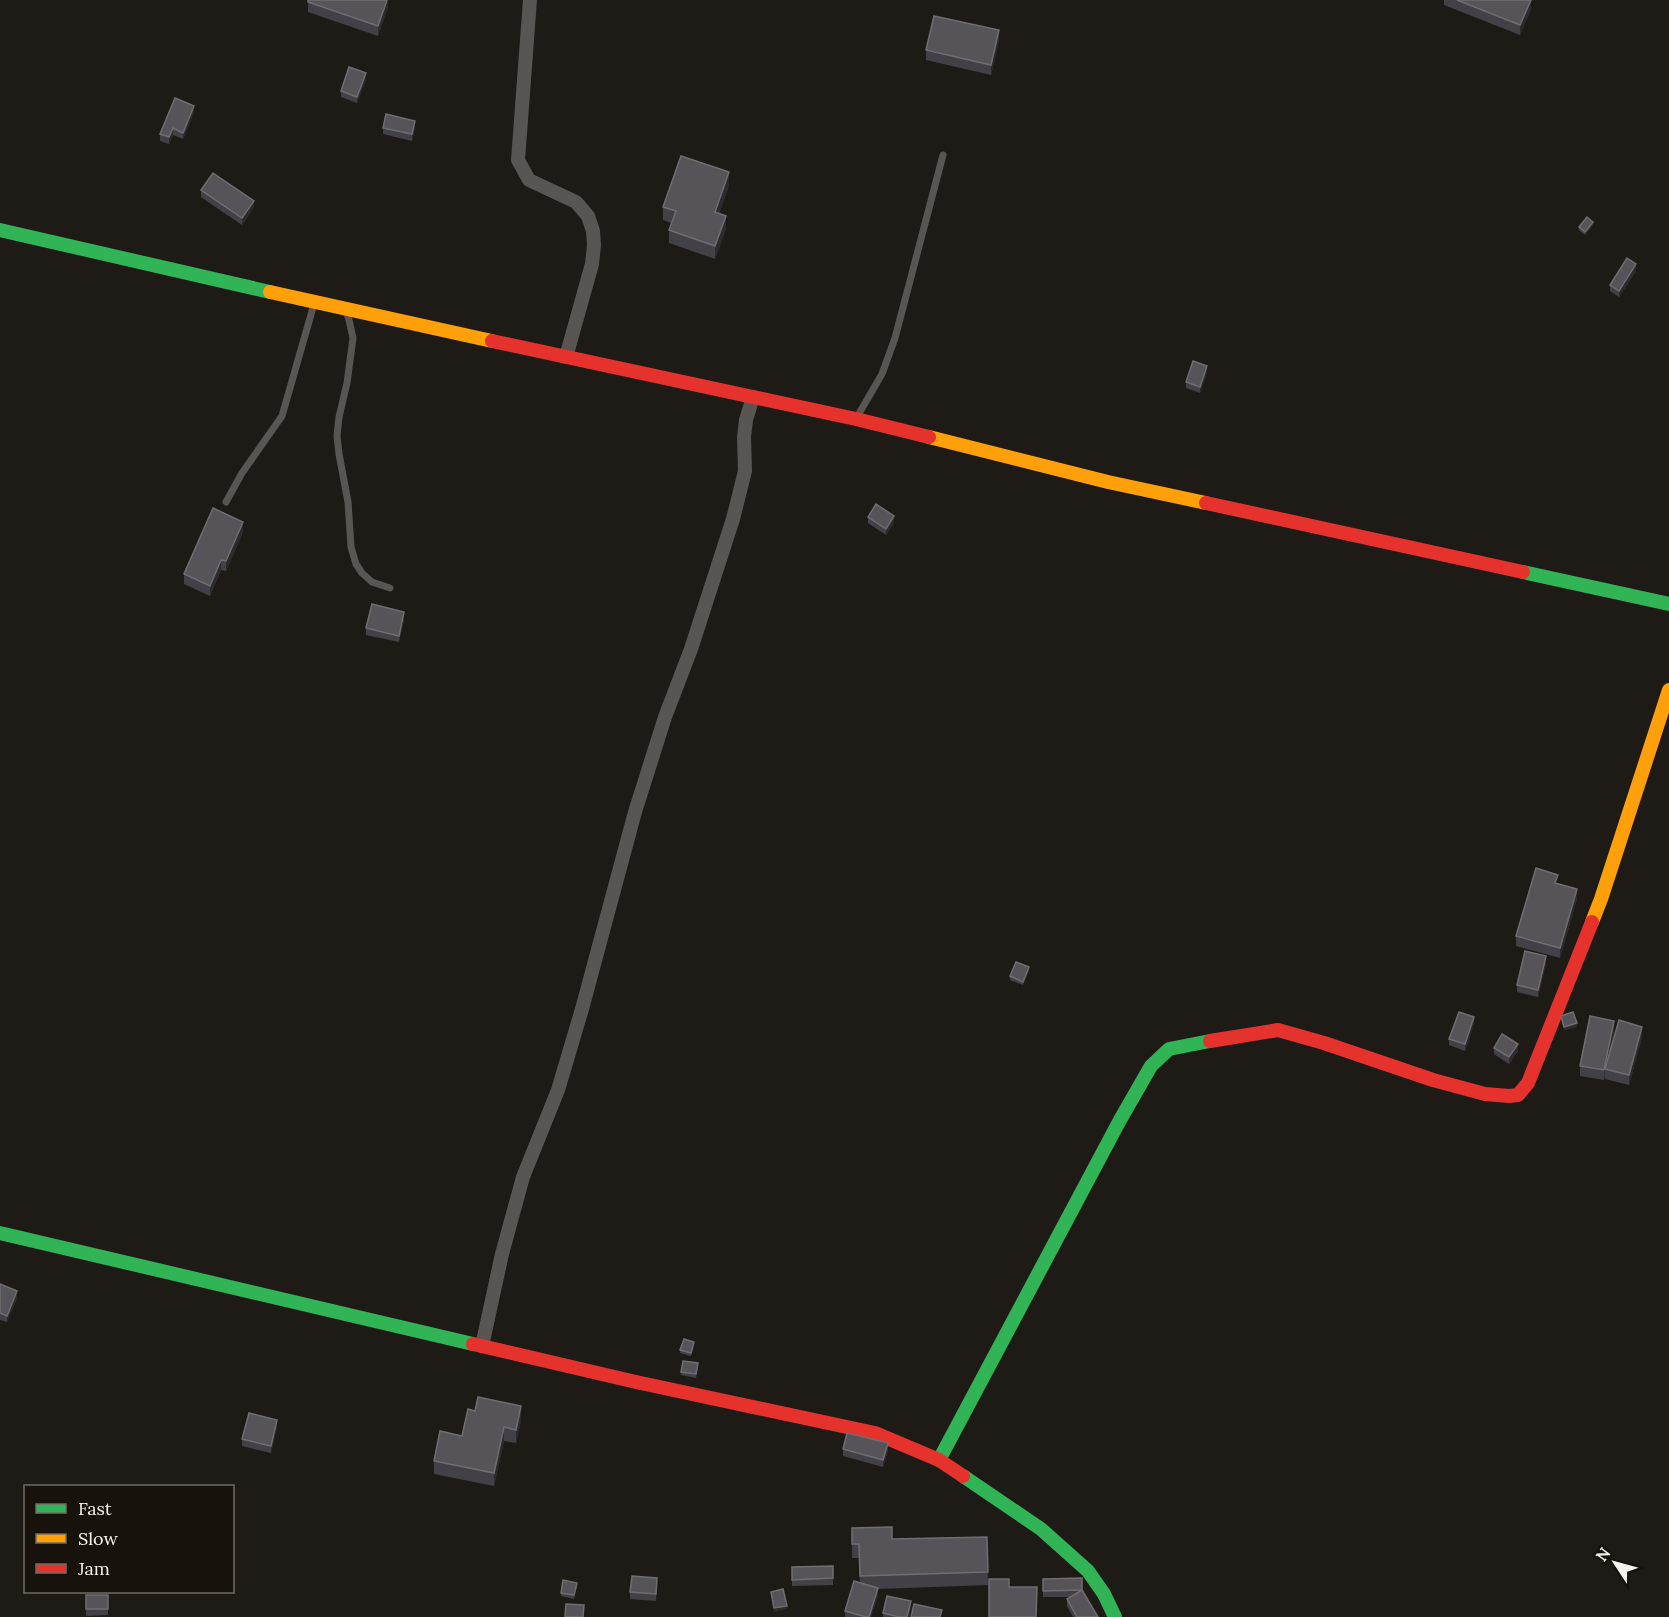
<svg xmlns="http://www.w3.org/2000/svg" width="1669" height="1617" viewBox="0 0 1669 1617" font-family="Lora,serif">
	<rect width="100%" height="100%" fill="#1e1b17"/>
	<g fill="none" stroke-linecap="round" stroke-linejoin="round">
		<g stroke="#585552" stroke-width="7">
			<path d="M 346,311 L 349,320 L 353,338 L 347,383 L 339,417 L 337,436 L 339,454 L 348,502 L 351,547 L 356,564 L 362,573 L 372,582 L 390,588"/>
			<path d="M 857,417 L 882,374 L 895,338 L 943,155"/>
			<path d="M 226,502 L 242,473 L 282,416 L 314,304"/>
		</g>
		<g stroke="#585552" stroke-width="14">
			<path d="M 530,0 L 518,160 L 529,180 L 576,202 L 588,216 L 593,231 L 594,245 L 592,264 L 566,357"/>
			<path d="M 482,1346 L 502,1254 L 523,1177 L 558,1090 L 582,1009 L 635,812 L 665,717 L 691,649 L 733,519 L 745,471 L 744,437 L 746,420 L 753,397"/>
		</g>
		<g stroke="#30b455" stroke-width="14">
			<path d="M 0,230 L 270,292"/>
			<path d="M 1523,572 L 1669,604"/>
			<path d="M 0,1233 L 473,1344"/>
			<path d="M 939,1460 L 1120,1120 L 1151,1066 L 1169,1049 L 1210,1041"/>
			<path d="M 963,1476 L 1041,1529 L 1088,1571 L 1104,1594 L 1115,1617"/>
		</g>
		<g stroke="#ff9f0a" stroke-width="14">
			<path d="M 270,292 L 492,341"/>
			<path d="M 929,437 L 1108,482 L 1206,503"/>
			<path d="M 1592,922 L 1601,899 L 1669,690"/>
		</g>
		<g stroke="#e5322d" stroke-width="14">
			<path d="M 492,341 L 856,419 L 929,437"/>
			<path d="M 1206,503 L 1523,572"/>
			<path d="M 1210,1041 L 1278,1030 L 1324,1043 L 1433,1080 L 1485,1094 L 1509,1096 L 1518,1095 L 1528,1083 L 1592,922"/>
			<path d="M 473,1344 L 636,1382 L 875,1433 L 939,1460 L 963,1476"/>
		</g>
	</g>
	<g fill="#434147">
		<path d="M 388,0 L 388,7 L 378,36 L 308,12 L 308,2 Z"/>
		<path d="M 1444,0 L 1531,0 L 1531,9 L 1520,35 L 1444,5 Z"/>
		<path d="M 999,40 L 991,75 L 926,60 L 926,50 Z"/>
		<path d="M 366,79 L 357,103 L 341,97 L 341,91 Z"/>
		<path d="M 194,112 L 183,139 L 173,135 L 169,144 L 160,141 L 160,134 Z"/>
		<path d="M 415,127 L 412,141 L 383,134 L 383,128 Z"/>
		<path d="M 729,185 L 719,214 L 726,229 L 715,259 L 669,243 L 669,230 L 671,223 L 663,220 L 663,207 Z"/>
		<path d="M 201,190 L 254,207 L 242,225 L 201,197 Z"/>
		<path d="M 1593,225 L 1585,235 L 1579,230 L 1579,227 Z"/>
		<path d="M 1636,271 L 1619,297 L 1610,291 L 1610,285 Z"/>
		<path d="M 1207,373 L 1200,393 L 1186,388 L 1186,382 Z"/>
		<path d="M 868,517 L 894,523 L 886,535 L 868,523 Z"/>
		<path d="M 243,532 L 226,571 L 221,570 L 210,596 L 184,584 L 184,574 Z"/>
		<path d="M 404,619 L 399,642 L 366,635 L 366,628 Z"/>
		<path d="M 1558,883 L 1577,899 L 1560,958 L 1516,946 L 1516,936 Z"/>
		<path d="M 1546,963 L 1538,997 L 1517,992 L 1517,985 Z"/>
		<path d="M 1029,970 L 1023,985 L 1010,980 L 1010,976 Z"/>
		<path d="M 1474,1024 L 1465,1051 L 1449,1045 L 1449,1039 Z"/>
		<path d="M 1614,1031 L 1609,1055 L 1642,1037 L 1629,1085 L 1605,1079 L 1605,1074 L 1604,1080 L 1580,1076 L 1580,1066 Z"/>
		<path d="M 1494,1048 L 1518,1051 L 1509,1064 L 1494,1054 Z"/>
		<path d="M 0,1284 L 17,1298 L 7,1322 L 0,1320 Z"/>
		<path d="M 694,1346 L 691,1356 L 680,1353 L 680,1350 Z"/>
		<path d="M 698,1366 L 696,1378 L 681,1375 L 681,1372 Z"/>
		<path d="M 521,1420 L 516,1443 L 504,1441 L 494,1486 L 434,1474 L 434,1461 Z"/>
		<path d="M 277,1426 L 271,1453 L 242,1446 L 242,1439 Z"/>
		<path d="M 843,1449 L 888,1450 L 883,1467 L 843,1456 Z"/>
		<path d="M 852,1528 L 892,1539 L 987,1537 L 988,1585 L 878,1589 L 878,1595 L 871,1617 L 845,1617 L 845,1611 L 860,1583 L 859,1558 L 852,1558 Z"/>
		<path d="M 792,1567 L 833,1578 L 833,1585 L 792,1586 Z"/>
		<path d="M 1043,1579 L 1082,1591 L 1098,1617 L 1073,1617 L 1067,1606 L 1067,1599 L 1071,1597 L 1043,1597 Z"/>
		<path d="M 657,1585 L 656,1601 L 630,1599 L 630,1592 Z"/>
		<path d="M 577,1586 L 574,1599 L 561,1596 L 561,1593 Z"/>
		<path d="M 86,1595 L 108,1595 L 108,1615 L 86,1616 Z"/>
		<path d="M 911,1608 L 909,1617 L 883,1617 L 883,1613 Z"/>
	</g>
	<g fill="#2c2a2d">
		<path d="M 387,0 L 388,0 L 388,7 L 378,36 L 378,26 Z"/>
		<path d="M 1531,0 L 1531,9 L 1520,35 L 1520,25 Z"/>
		<path d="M 999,30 L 999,40 L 991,75 L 991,65 Z"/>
		<path d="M 366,73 L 366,79 L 357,103 L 357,97 Z"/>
		<path d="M 194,106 L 194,112 L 183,139 L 183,133 Z"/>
		<path d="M 415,121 L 415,127 L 412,141 L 412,134 Z"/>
		<path d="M 173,128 L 173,135 L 169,144 L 169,137 Z"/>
		<path d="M 729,172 L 729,185 L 715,225 L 715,212 Z"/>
		<path d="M 254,201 L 254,207 L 242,225 L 242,218 Z"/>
		<path d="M 726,216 L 726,229 L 715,259 L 715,246 Z"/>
		<path d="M 1593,222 L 1593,225 L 1585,235 L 1585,232 Z"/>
		<path d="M 1636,264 L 1636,271 L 1619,297 L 1619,291 Z"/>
		<path d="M 1207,366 L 1207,373 L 1200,393 L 1200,387 Z"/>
		<path d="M 894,516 L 894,523 L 886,535 L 886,529 Z"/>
		<path d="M 243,522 L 243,532 L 226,571 L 226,561 Z"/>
		<path d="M 221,560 L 221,570 L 210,596 L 210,586 Z"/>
		<path d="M 404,612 L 404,619 L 399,642 L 399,636 Z"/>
		<path d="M 1577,889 L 1577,899 L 1560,958 L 1560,948 Z"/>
		<path d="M 1546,956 L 1546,963 L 1538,997 L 1538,990 Z"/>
		<path d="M 1029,967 L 1029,970 L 1023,985 L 1023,982 Z"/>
		<path d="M 1474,1017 L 1474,1024 L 1465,1051 L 1465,1044 Z"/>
		<path d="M 1614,1021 L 1614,1031 L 1606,1069 L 1605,1069 L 1604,1080 L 1604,1070 Z"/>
		<path d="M 1577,1023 L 1577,1027 L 1564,1031 L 1564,1027 Z"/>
		<path d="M 1642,1027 L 1642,1037 L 1629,1085 L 1629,1075 Z"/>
		<path d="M 1518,1044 L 1518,1051 L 1509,1064 L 1509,1057 Z"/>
		<path d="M 17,1291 L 17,1298 L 7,1322 L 7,1316 Z"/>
		<path d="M 521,1406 L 521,1420 L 516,1443 L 516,1430 Z"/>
		<path d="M 277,1420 L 277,1426 L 271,1453 L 271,1446 Z"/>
		<path d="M 504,1427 L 504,1441 L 494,1486 L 494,1473 Z"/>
		<path d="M 888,1443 L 888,1450 L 883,1467 L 883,1460 Z"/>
		<path d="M 878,1588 L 878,1595 L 871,1617 L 869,1617 Z"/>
		<path d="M 911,1601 L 911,1608 L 909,1617 L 907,1617 Z"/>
		<path d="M 787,1606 L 787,1609 L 774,1612 L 774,1608 Z"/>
	</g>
	<g fill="#565459" stroke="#6f6d70" stroke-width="1.5">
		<path d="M 308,0 L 387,0 L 378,26 L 308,2 Z"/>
		<path d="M 1457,0 L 1531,0 L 1520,25 Z"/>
		<path d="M 934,16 L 999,30 L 991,65 L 926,50 Z"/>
		<path d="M 349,67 L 366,73 L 357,97 L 341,91 Z"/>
		<path d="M 175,98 L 194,106 L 183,133 L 173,128 L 169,137 L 160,134 Z"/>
		<path d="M 386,114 L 415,121 L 412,134 L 383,128 Z"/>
		<path d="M 681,156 L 729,172 L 715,212 L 726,216 L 715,246 L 669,230 L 676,211 L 663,207 Z"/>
		<path d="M 213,173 L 254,201 L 242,218 L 201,190 Z"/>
		<path d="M 1587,217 L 1593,222 L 1585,232 L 1579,227 Z"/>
		<path d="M 1627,258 L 1636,264 L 1619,291 L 1610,285 Z"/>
		<path d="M 1193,361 L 1207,366 L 1200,387 L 1186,382 Z"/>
		<path d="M 876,504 L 894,516 L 886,529 L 868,517 Z"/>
		<path d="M 213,508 L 243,522 L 226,561 L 221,560 L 210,586 L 184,574 Z"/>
		<path d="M 372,604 L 404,612 L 399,636 L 366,628 Z"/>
		<path d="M 1536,868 L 1558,875 L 1555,883 L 1577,889 L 1560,948 L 1516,936 Z"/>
		<path d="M 1525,951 L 1546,956 L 1538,990 L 1517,985 Z"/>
		<path d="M 1016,962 L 1029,967 L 1023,982 L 1010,976 Z"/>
		<path d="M 1459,1012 L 1474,1017 L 1465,1044 L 1449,1039 Z"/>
		<path d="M 1573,1012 L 1577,1023 L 1564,1027 L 1561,1016 Z"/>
		<path d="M 1590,1016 L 1614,1021 L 1604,1070 L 1580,1066 Z"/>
		<path d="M 1619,1020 L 1642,1027 L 1629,1075 L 1605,1069 Z"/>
		<path d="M 1502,1034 L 1518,1044 L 1509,1057 L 1494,1048 Z"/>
		<path d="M 0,1284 L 17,1291 L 7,1316 L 0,1313 Z"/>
		<path d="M 684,1339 L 694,1342 L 691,1353 L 680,1350 Z"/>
		<path d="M 683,1361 L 698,1363 L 696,1374 L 681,1372 Z"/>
		<path d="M 478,1397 L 521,1406 L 516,1430 L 504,1427 L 494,1473 L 434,1461 L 440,1431 L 462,1436 L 468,1409 L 475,1411 Z"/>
		<path d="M 249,1413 L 277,1420 L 271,1446 L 242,1439 Z"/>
		<path d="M 847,1433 L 888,1443 L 883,1460 L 843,1449 Z"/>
		<path d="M 892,1527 L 892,1539 L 987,1537 L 988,1572 L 860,1576 L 859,1544 L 852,1544 L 852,1528 Z"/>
		<path d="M 833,1566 L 833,1578 L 792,1580 L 792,1567 Z"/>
		<path d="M 632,1576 L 657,1578 L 656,1594 L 630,1592 Z"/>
		<path d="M 1082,1578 L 1082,1590 L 1043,1591 L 1043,1579 Z"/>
		<path d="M 989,1579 L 1009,1579 L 1009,1587 L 1037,1587 L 1036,1617 L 989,1617 Z"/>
		<path d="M 563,1580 L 577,1583 L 574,1595 L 561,1593 Z"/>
		<path d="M 854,1581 L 878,1588 L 869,1617 L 866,1617 L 845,1611 Z"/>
		<path d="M 783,1589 L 787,1606 L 774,1608 L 771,1592 Z"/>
		<path d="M 1082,1590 L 1098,1617 L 1077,1617 L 1067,1599 Z"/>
		<rect x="86" y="1595" width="22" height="14"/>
		<path d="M 887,1596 L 911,1601 L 907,1617 L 899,1617 L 883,1613 Z"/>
		<path d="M 566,1604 L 584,1605 L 583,1617 L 565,1617 Z"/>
		<path d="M 914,1604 L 942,1610 L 940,1617 L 911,1617 Z"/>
	</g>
	<rect x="24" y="1485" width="210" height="108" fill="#17120b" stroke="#706c65" stroke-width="1.5"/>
	<rect x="36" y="1504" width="30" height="9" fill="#30b455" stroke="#706c65" stroke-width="1.5"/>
	<text x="78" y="1515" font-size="18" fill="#f6f2ed">Fast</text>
	<rect x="36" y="1534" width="30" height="9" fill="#ff9f0a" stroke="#706c65" stroke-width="1.5"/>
	<text x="78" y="1545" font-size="18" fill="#f6f2ed">Slow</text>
	<rect x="36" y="1564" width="30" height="9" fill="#e5322d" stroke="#706c65" stroke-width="1.5"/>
	<text x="78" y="1575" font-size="18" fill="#f6f2ed">Jam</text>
	<g transform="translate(1615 1563) rotate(306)" stroke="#17120b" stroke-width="4.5" paint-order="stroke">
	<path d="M0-4.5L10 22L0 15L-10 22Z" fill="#f6f2ed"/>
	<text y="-9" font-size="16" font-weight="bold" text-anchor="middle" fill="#f6f2ed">N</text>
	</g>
</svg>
